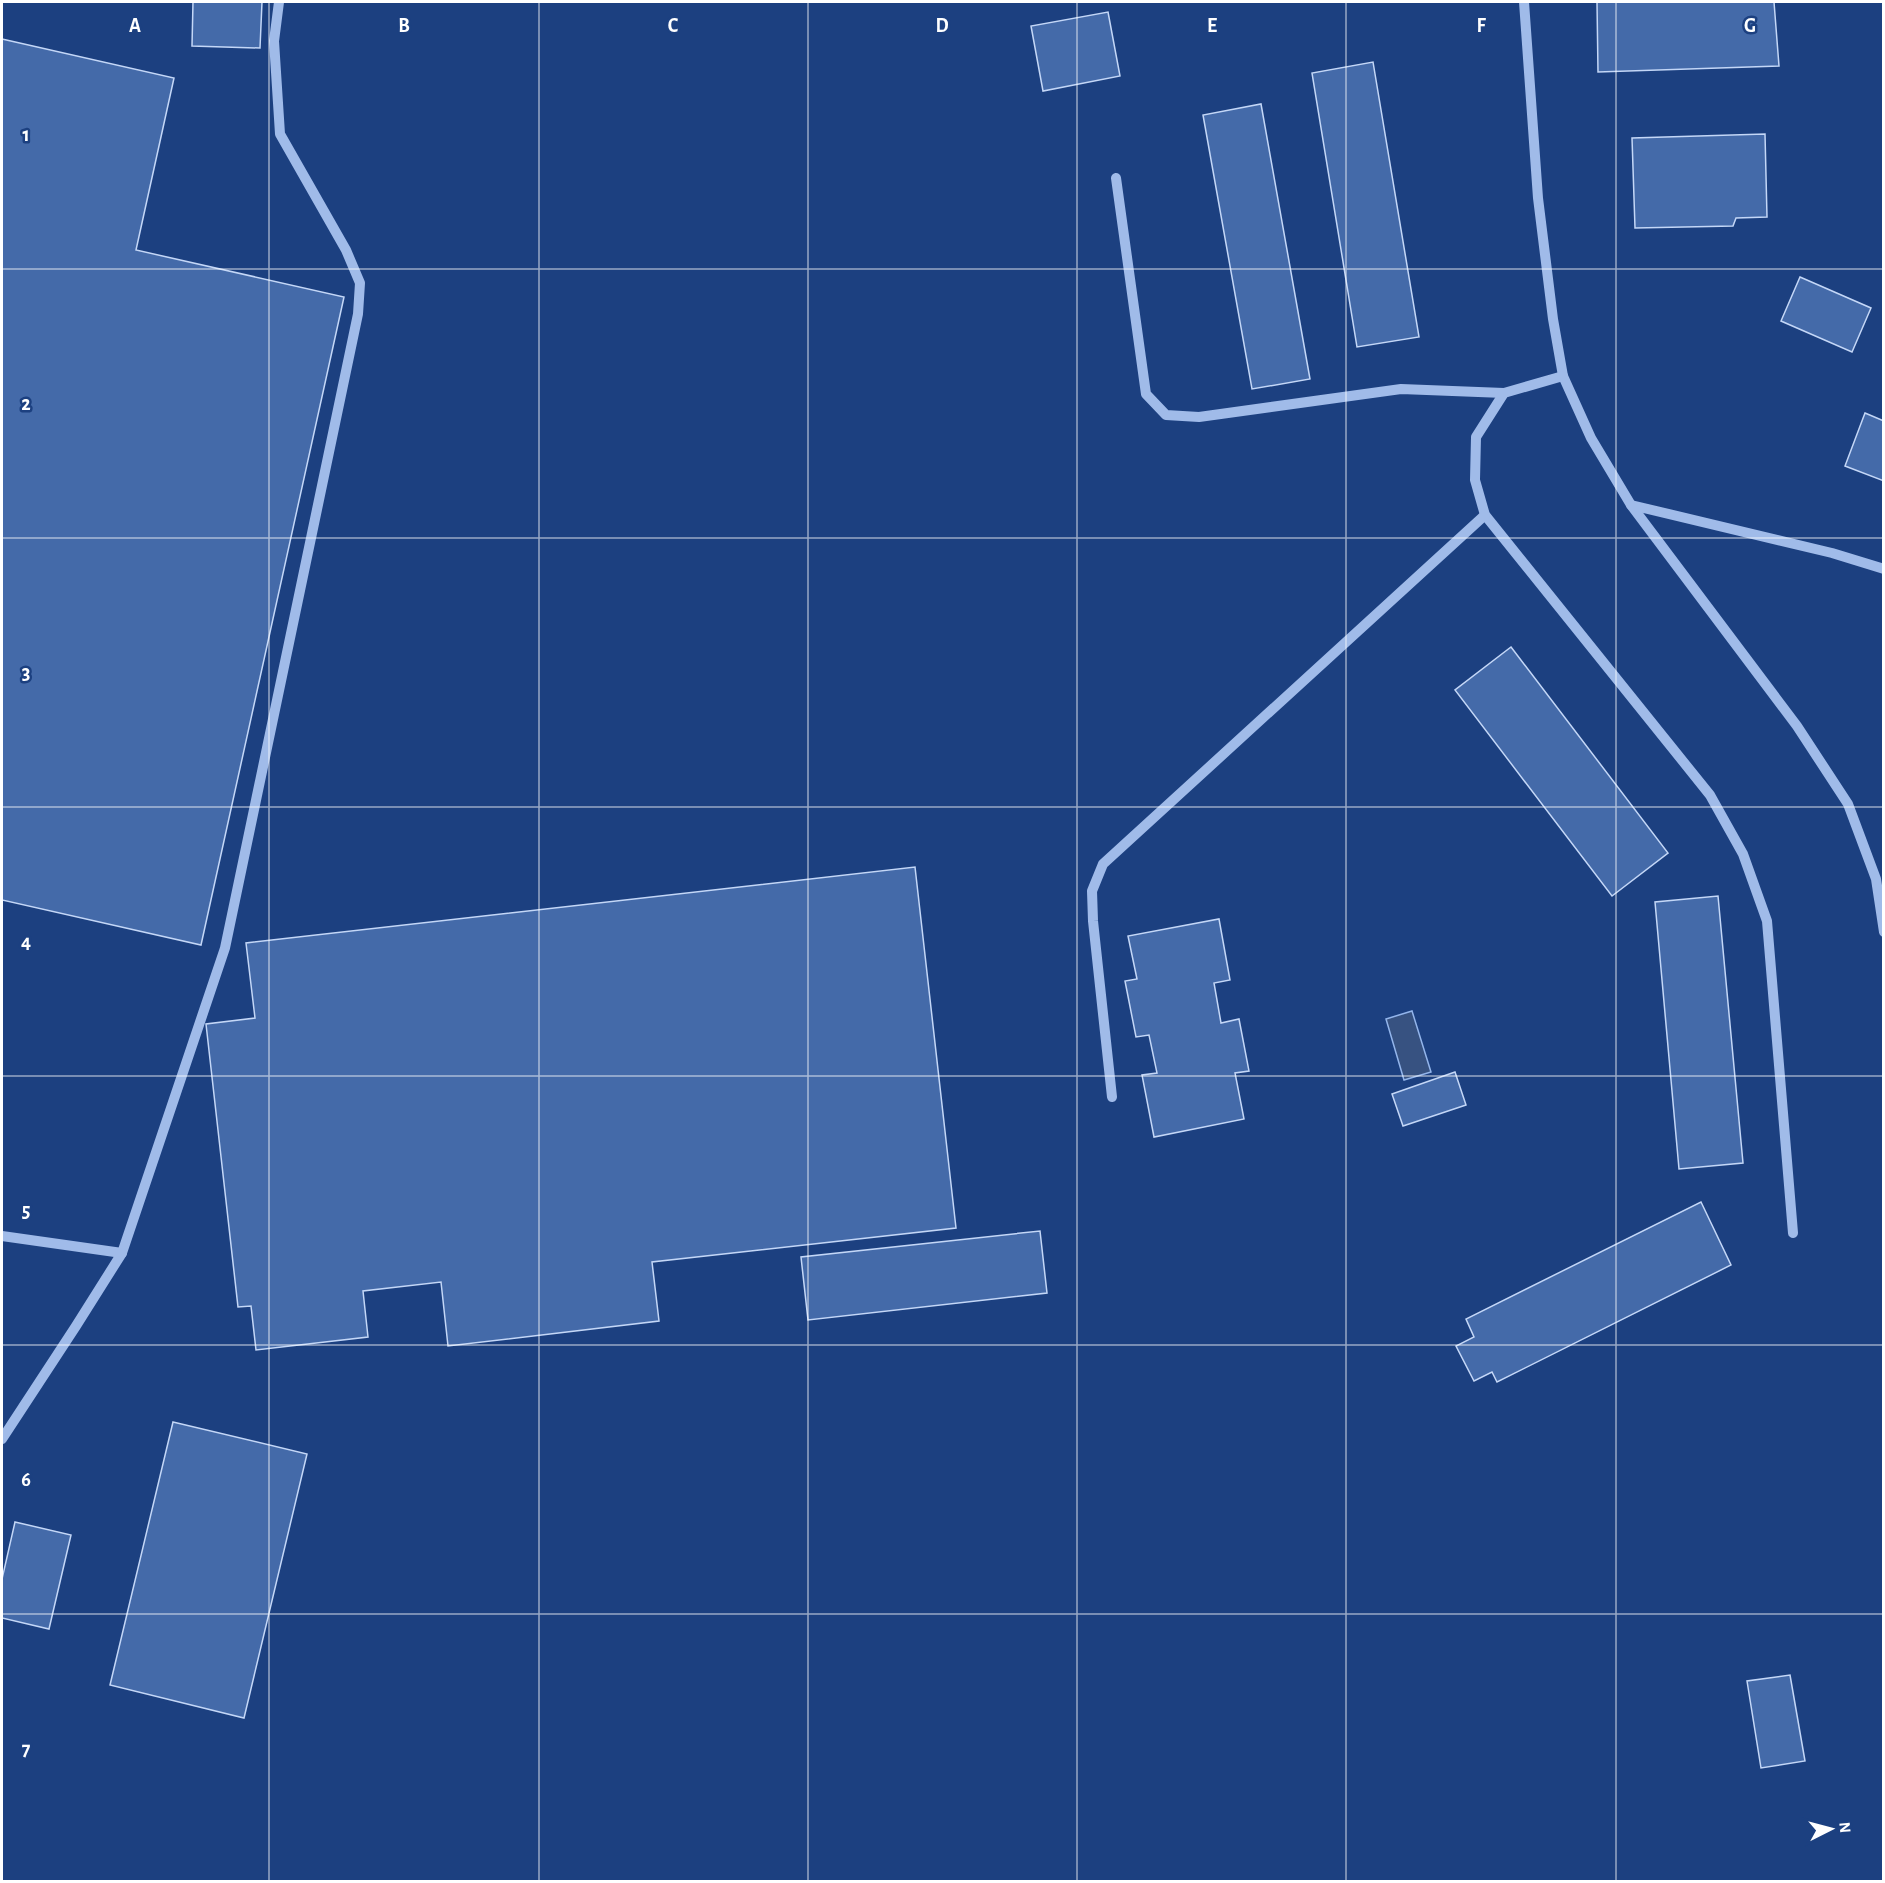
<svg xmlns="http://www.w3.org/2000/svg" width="1885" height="1883" viewBox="0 0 1885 1883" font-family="'Alegreya Sans',sans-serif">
	<rect width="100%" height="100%" fill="#1c4080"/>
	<path fill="#375281" stroke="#93b5eb" stroke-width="1.5" d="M 1412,1011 L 1431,1072 L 1404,1080 L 1386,1019 Z"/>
	<g fill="#446aa9" stroke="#c4d7f7" stroke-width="1.5">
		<path d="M 193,2 L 262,2 L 260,48 L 192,46 Z"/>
		<path d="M 1597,2 L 1774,2 L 1779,66 L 1598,72 Z"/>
		<path d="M 1108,12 L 1120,76 L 1043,91 L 1031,26 Z"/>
		<path d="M 2,39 L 174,78 L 136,250 L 344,297 L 201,945 L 2,900 Z"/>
		<path d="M 1373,62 L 1419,337 L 1357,347 L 1312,73 Z"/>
		<path d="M 1261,104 L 1310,379 L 1252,389 L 1203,115 Z"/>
		<path d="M 1765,134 L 1767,217 L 1736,218 L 1733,226 L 1635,228 L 1632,138 Z"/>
		<path d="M 1800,277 L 1871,308 L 1852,352 L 1781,321 Z"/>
		<path d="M 1865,413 L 1884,421 L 1884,481 L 1845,466 Z"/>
		<path d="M 1511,647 L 1668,853 L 1612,896 L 1455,690 Z"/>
		<path d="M 915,867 L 956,1228 L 652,1262 L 659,1321 L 448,1346 L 441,1282 L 363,1291 L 368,1337 L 256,1350 L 251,1306 L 238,1307 L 206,1024 L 255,1018 L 246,943 Z"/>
		<path d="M 1718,896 L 1743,1163 L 1679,1169 L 1655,902 Z"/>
		<path d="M 1219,919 L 1230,980 L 1214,983 L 1221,1023 L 1239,1019 L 1249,1071 L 1235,1073 L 1244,1119 L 1154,1137 L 1142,1075 L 1157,1073 L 1149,1035 L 1136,1037 L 1125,981 L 1137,979 L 1128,936 Z"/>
		<path d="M 1455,1072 L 1466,1105 L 1403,1126 L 1392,1094 Z"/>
		<path d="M 1701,1202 L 1731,1265 L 1497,1382 L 1492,1372 L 1474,1381 L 1456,1346 L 1474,1337 L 1466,1319 Z"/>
		<path d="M 1040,1231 L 1047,1293 L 808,1320 L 801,1257 Z"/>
		<path d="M 173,1422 L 307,1454 L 244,1718 L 110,1685 Z"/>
		<path d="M 15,1522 L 71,1535 L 49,1629 L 2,1618 L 2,1579 Z"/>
		<path d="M 1790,1675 L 1805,1761 L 1761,1768 L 1747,1681 Z"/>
	</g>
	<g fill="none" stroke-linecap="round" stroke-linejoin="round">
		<g stroke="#a0bbe9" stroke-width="10">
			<path d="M 1524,2 L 1538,198 L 1553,319 L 1563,376 L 1591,438 L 1631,505 L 1797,726 L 1848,804 L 1876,879 L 1884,932"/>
			<path d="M 1116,178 L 1146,394 L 1166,415 L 1199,417 L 1401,389 L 1504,393"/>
			<path d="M 1563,376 L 1504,393 L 1476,437 L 1475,480 L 1485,515 L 1710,795 L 1743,854 L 1767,921 L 1793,1233"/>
			<path d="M 1631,505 L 1832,553 L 1884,569"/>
			<path d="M 1112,1097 L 1093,921 L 1092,891 L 1103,864 L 1485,515"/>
			<path d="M 2,1236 L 122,1253 L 225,948 L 358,314 L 360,283 L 346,250 L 280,134 L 274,41 L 279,2"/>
			<path d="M 2,1439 L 76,1326 L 122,1253"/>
		</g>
	</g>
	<path fill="none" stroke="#fff" stroke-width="1.5" stroke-opacity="0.55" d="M 269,2 L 269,1882M 539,2 L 539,1882M 808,2 L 808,1882M 1077,2 L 1077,1882M 1346,2 L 1346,1882M 1616,2 L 1616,1882M 2,269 L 1884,269M 2,538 L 1884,538M 2,807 L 1884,807M 2,1076 L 1884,1076M 2,1345 L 1884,1345M 2,1614 L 1884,1614"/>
	<g font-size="20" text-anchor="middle" font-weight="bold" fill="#fff" stroke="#1c4080" stroke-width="5" stroke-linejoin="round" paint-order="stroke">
		<text x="135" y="32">A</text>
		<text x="404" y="32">B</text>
		<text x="673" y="32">C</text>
		<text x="942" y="32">D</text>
		<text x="1212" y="32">E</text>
		<text x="1481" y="32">F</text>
		<text x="1750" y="32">G</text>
		<text x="26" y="141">1</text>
		<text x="26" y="410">2</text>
		<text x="26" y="679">3</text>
		<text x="26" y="948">4</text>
		<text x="26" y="1217">5</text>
		<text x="26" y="1486">6</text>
		<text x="26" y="1755">7</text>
	</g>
	<rect width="1885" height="1883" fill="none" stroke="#ffffff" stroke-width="6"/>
	<g transform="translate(1831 1829) rotate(84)" stroke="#1c4080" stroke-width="4.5" paint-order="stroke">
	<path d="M0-4.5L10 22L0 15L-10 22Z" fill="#ffffff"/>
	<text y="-9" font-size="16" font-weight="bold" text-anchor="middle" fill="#ffffff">N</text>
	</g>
</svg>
